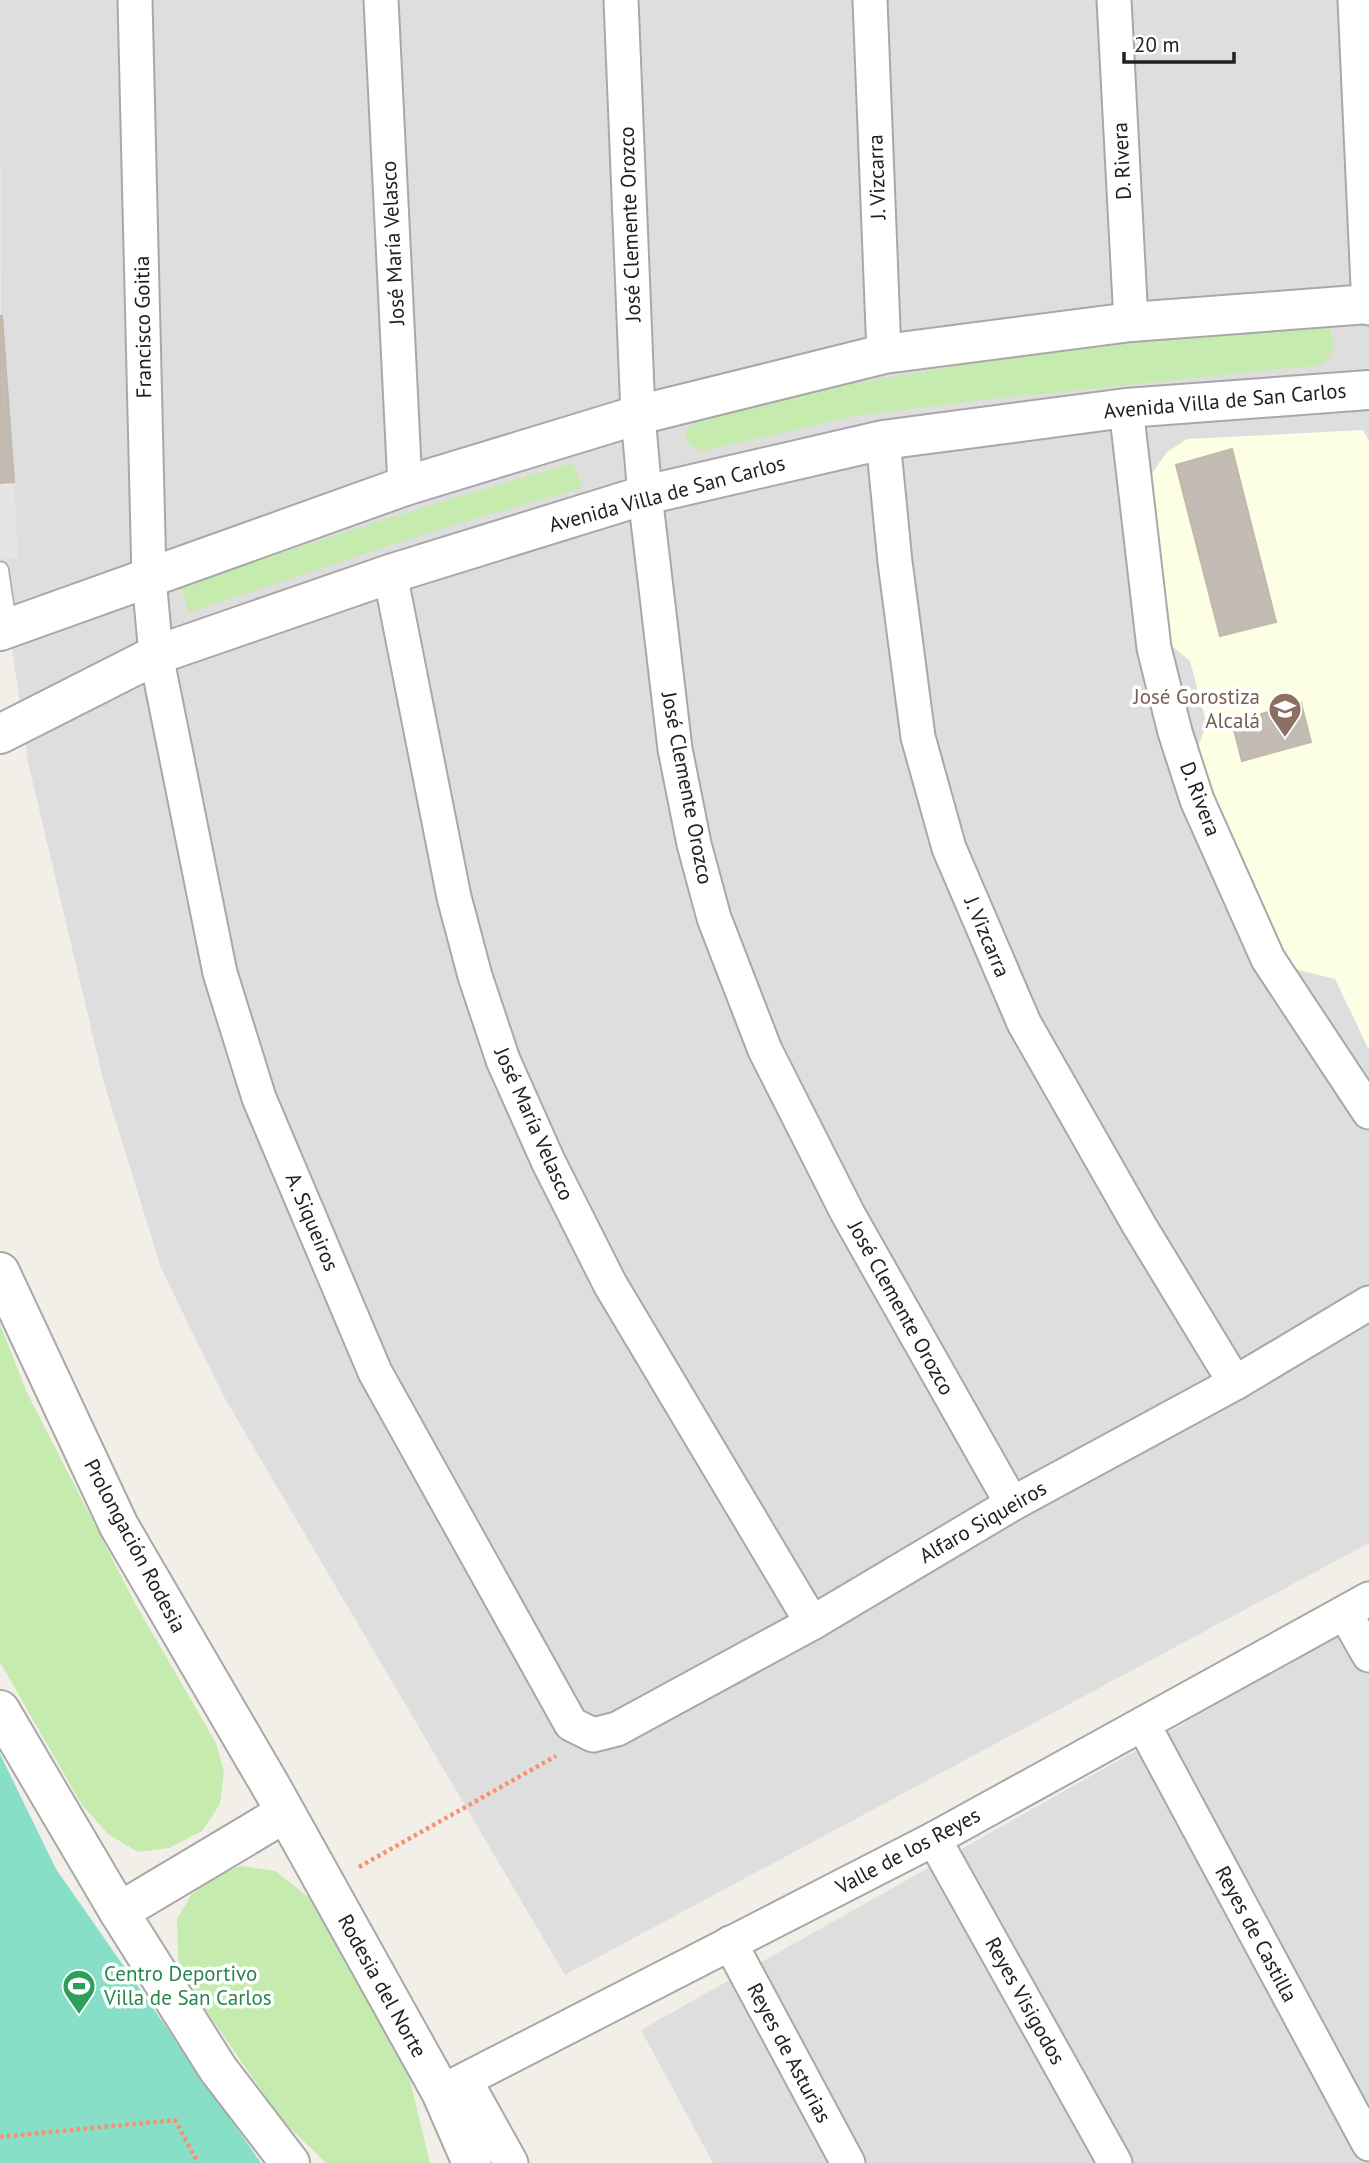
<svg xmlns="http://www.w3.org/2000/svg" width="1369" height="2163" viewBox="0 0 1369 2163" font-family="'PT Sans',sans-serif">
	<rect width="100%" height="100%" fill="#f2efe8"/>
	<g fill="#dfdede">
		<path d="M 0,0 L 1369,0 L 1369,1543 L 565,1975 L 224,1397 L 161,1268 L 104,1083 L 28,762 L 1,569 Z"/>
		<path d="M 1369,1619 L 1369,2163 L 713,2163 L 641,2030 Z"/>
	</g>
	<path fill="#fcffe4" d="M 1363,430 L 1369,441 L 1369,1050 L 1335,979 L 1282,966 L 1195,753 L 1207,725 L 1190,661 L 1161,637 L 1150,476 L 1167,452 L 1187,439 Z"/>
	<g fill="#c6ebaf">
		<path d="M 1326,323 C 1336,339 1337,353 1321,365 L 982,400 L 856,416 L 702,451 L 690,445 L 685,436 L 686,429 L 699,421 L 834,387 L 1012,356 Z"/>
		<path d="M 573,463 L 582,488 L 433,531 L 189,612 L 180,585 L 437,503 Z"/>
		<path d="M 0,1324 L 28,1395 L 136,1605 L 216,1743 L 224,1772 L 220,1804 L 202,1831 L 169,1848 L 138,1852 L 108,1834 L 82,1805 L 0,1662 Z"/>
		<path d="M 241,1866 L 275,1871 L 312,1900 L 365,1986 L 409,2076 L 430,2163 L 326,2163 L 281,2119 L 187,1983 L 178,1959 L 177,1919 L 191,1895 L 215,1875 Z"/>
	</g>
	<path fill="#87dfc7" d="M 0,1754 L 56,1869 L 261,2163 L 0,2163 Z"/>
	<path fill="#e5e5e5" d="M 14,482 L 18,557 L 0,559 L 0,483 Z"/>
	<g fill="#c2bcb4" stroke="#c3b8aa" stroke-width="2">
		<path d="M 0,316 L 2,316 L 14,482 L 0,483 Z"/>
		<path d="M 1232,449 L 1276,622 L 1220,636 L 1176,465 Z"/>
		<path d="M 1301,703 L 1311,742 L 1242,761 L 1232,722 Z"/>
	</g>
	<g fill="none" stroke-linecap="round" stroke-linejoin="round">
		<defs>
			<path id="service" d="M 0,570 L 9,629"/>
			<g id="minor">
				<path d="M 135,0 L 149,578 L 156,655 L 220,973 L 259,1098 L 375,1372 L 571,1724 L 593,1735 L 617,1729 L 812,1623 L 1012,1504 L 1235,1383 L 1369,1303"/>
				<path d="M 381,0 L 405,486"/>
				<path d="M 621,0 L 638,415 L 645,495 L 675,749 L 694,844 L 714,918 L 765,1050 L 848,1214 L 1012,1504"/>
				<path d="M 870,0 L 884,354"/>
				<path d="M 1114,0 L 1131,322"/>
				<path d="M 1355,0 L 1369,308"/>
				<path d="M 1126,408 L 1154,648 L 1175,732 L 1197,800 L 1268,959 L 1369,1112"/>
				<path d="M 883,440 L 895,562 L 918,737 L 949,848 L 1024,1023 L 1139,1225 L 1235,1383"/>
				<path d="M 390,574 L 454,897 L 475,976 L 503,1060 L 548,1161 L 610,1284 L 812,1623"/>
				<path d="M 1345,1613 L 1369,1655"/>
				<path d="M 1143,1724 L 1369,2144"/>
				<path d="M 934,1839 L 1115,2163"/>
				<path d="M 730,1943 L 848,2163"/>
				<path d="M 465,2080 L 511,2163"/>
				<path d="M 441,2092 L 934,1839 L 1369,1599"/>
			</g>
			<g id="tertiary">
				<path d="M 0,631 L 405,486 L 638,415 L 884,354 L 1131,322 L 1369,304"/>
				<path d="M 0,734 L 156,655 L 390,574 L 645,495 L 883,440 L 1126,408 L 1369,390"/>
				<path d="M 0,1272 L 119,1526 L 273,1790 L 441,2092 L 472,2163"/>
				<path d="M 0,1710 L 119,1912 L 218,2069 L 290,2163"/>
				<path d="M 119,1912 L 285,1813"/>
			</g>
		</defs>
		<use href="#service" stroke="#a8a8a8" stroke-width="19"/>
		<use href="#minor" stroke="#a8a8a8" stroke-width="37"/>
		<use href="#tertiary" stroke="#a8a8a8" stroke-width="42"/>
		<g stroke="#fa8f71" stroke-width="4.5" stroke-dasharray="3.5 3.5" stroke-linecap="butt">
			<path d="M 359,1867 L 556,1756"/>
			<path d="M 0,2137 L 175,2120 L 198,2163"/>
		</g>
		<use href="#service" stroke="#fff" stroke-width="16"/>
		<use href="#minor" stroke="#fff" stroke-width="33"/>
		<use href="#tertiary" stroke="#fff" stroke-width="38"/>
	</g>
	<defs>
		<symbol id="school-pin" viewBox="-11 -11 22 30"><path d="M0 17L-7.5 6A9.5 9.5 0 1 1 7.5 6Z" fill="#8d6e63" stroke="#fff"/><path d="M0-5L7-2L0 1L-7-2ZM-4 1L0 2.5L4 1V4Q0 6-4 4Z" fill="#fff"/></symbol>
		<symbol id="stadium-pin" viewBox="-11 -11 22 30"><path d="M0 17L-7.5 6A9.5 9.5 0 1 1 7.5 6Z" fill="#2e9e5b" stroke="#fff"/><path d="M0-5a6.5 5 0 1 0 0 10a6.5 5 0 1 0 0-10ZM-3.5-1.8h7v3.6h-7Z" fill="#fff"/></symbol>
	</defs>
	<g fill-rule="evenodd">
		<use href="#school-pin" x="1266" y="690" width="38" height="52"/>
		<use href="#stadium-pin" x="60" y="1967" width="38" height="52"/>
	</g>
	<g text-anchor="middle" stroke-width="7" stroke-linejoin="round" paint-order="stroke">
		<g font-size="21" fill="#212121" stroke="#fff">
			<text transform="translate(1122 161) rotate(-93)" y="7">D. Rivera</text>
			<text transform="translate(877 177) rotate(-92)" y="7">J. Vizcarra</text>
			<text transform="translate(630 224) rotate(-92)" y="7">José Clemente Orozco</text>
			<text transform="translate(393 243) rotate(-93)" y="7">José María Velasco</text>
			<text transform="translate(143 327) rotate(-91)" y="7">Francisco Goitia</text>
			<text transform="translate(1225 401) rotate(-5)" y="7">Avenida Villa de San Carlos</text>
			<text transform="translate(667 494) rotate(-15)" y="7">Avenida Villa de San Carlos</text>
			<text transform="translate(687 788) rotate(79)" y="7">José Clemente Orozco</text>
			<text transform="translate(1200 799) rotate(69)" y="7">D. Rivera</text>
			<text transform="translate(987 937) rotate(67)" y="7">J. Vizcarra</text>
			<text transform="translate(534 1124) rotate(66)" y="7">José María Velasco</text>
			<text transform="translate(312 1222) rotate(67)" y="7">A. Siqueiros</text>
			<text transform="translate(901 1308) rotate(61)" y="7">José Clemente Orozco</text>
			<text transform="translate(983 1522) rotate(-30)" y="7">Alfaro Siqueiros</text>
			<text transform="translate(135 1546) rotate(62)" y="7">Prolongación Rodesia</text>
			<text transform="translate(908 1851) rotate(-28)" y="7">Valle de los Reyes</text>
			<text transform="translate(1256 1934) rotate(62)" y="7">Reyes de Castilla</text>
			<text transform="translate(382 1986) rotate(61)" y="7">Rodesia del Norte</text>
			<text transform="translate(1025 2001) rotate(61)" y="7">Reyes Visigodos</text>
			<text transform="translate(789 2053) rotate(62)" y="7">Reyes de Asturias</text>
		</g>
		<g font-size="21" fill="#785e54" stroke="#fff" text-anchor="end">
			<text x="1260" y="704">José Gorostiza<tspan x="1260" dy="24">Alcalá</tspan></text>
		</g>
		<g font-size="21" fill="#27864d" stroke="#fff" text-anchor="start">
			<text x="104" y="1981">Centro Deportivo<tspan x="104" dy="24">Villa de San Carlos</tspan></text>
		</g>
	</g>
	<path d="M1124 52v10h110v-10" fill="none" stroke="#212121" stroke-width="3.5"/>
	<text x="1134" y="52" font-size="21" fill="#212121" stroke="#ffffff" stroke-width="5" paint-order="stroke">20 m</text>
</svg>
